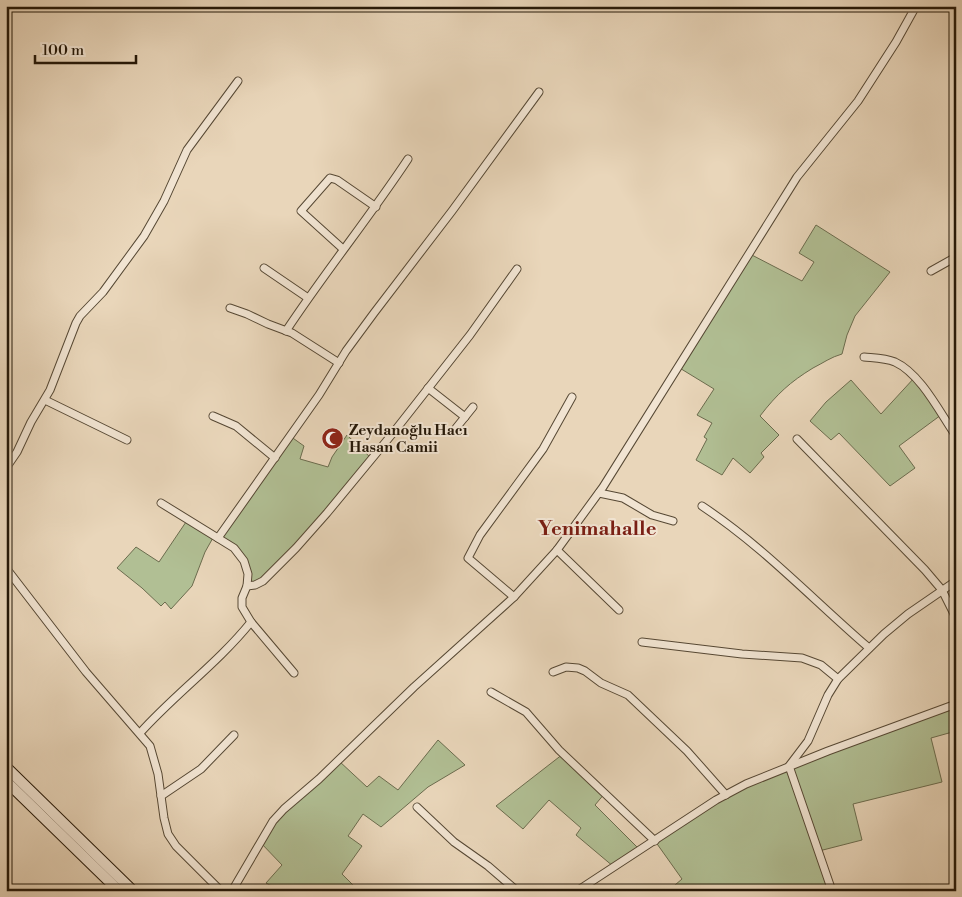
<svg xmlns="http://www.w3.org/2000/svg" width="962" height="897" viewBox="0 0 962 897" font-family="'Libre Bodoni',serif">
	<rect width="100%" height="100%" fill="#e9d6ba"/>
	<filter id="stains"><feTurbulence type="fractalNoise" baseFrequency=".004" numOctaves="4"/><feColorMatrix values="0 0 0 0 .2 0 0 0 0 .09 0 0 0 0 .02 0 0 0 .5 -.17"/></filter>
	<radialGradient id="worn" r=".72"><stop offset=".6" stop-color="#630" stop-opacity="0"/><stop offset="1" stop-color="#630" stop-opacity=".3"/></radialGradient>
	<g fill="#b1bf94" stroke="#6b6c4e">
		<path d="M 816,225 L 890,272 L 855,316 L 847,335 L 842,354 C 831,357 823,363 813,368 C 790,382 777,394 760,416 L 779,435 L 761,453 L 764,457 L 750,473 L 733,458 L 722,475 L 696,460 L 707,439 L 704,437 L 712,423 L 697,415 L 714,389 L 678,367 L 748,253 L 802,281 L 814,262 L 799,253 Z"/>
		<path d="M 915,377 L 941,415 L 899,446 L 915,468 L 890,486 L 839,433 L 831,440 L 810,421 L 826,402 L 851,380 L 881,414 Z"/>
		<path d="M 347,435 L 372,459 L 268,575 L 252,586 L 244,561 L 218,538 L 290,436 L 304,446 L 300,459 L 328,467 L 332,457 Z"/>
		<path d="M 188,519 L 214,536 L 205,552 L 192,586 L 171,609 L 165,602 L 161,606 L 142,588 L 117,568 L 136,547 L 159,562 Z"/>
		<path d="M 951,706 L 956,724 L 956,731 L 931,738 L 942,782 L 853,804 L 862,840 L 819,851 L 832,891 L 668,891 L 682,879 L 655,841 L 746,784 Z"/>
		<path d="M 438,740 L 465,765 L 428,787 L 381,827 L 363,814 L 348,836 L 362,846 L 342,874 L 359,891 L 281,891 L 266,883 L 282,865 L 260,842 L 273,821 L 339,761 L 367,787 L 379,776 L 398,790 Z"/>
		<path d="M 563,754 L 605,793 L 595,805 L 640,850 L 614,867 L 576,835 L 581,828 L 549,800 L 523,829 L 496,806 Z"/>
	</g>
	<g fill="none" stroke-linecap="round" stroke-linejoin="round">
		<defs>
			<g id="minor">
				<path d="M 343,249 L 301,211 L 330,178 L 337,180 L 376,207"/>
				<path d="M 264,268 L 308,298"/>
				<path d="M 931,271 L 956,257"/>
				<path d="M 230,308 L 247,314 L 268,324 L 292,333 L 339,363"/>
				<path d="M 286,331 C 325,272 369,218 408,159"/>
				<path d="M 864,357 C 874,358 885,358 895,362 C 921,374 940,413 956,436"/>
				<path d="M 428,388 L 465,417"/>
				<path d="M 45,400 L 127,440"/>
				<path d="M 213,416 L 236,426 L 275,458"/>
				<path d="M 456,428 L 473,407"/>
				<path d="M 797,439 L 925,570 L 942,590 L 956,618"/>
				<path d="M 6,468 L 17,452 L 31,422 L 50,390 L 76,323 L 80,316 L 103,292 L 144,236 L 164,201 L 187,150 L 238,81"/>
				<path d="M 599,493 L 623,498 L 652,515 L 673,521"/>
				<path d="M 161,503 L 234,548 L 244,561 L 248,574 L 247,586 L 242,598 L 242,607 L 251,622 L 294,673"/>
				<path d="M 702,506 C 764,547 813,600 869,648"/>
				<path d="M 218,538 L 319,395 L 346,351 L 374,313 L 452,211 L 539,92"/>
				<path d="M 557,550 L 619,610"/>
				<path d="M 6,568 L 86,672 L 150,746 L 158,774 L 164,818 L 168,834 L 176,846 L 221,891"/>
				<path d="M 247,586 L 255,585 L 263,581 L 296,548 L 327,513 L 393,433 L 470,335 L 517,269"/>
				<path d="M 514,597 L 468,558 L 480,535 L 543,449 L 572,397"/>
				<path d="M 642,642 L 742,654 L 802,658 L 821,665 L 838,679"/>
				<path d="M 553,672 L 566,667 L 578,668 L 585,671 L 601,683 L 628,695 L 687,751 L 726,795"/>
				<path d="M 491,692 L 526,712 L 559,750 L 655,841"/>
				<path d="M 140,733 C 175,694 218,663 251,622"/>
				<path d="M 161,796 L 201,769 L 234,735"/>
				<path d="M 417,807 L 454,842 L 488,866 L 517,891"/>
				<path d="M 232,891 L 273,821 L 284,809 L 319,779 L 414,687 L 514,597 L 557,550 L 603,487 L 797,177 L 858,101 L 896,42 L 916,6"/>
				<path d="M 577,891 L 716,800 L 746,784 L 828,751 L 956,704"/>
				<path d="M 832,891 L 789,766 L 808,741 L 828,695 L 838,679 L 884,634 L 908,614 L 956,581"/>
			</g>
			<g id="secondary">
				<path d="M 6,767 L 133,891"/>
				<path d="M 6,781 L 119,891"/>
			</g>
		</defs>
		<use href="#minor" stroke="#564834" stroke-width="9"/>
		<use href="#secondary" stroke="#251808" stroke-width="12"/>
		<use href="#minor" stroke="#f1e4d2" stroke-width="7"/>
		<use href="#secondary" stroke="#f1e4d2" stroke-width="10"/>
	</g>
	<defs>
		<symbol id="mosque-disc" viewBox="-11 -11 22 22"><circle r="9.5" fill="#8f2418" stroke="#f1e4d2"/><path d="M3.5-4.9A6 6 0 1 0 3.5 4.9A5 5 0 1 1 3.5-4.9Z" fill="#fff"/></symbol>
	</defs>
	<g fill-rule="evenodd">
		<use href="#mosque-disc" x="320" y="426" width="25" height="25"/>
	</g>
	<g text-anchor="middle" stroke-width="4" stroke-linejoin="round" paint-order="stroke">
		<g font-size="15" font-weight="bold" fill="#251808" stroke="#f1e4d2" text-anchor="start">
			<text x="349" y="435">Zeydanoğlu Hacı<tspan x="349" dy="17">Hasan Camii</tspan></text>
		</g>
		<g font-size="20" font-weight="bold" fill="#7a1f14" stroke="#f1e4d2">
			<text x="597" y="535">Yenimahalle</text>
		</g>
	</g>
	<rect width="962" height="897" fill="none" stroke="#e9d6ba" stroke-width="25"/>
	<rect x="8" y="8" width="947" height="882" fill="none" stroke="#251808" stroke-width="2.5"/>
	<rect x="12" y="12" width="937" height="872" fill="none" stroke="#251808"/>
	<path d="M35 55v8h101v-8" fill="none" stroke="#251808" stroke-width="2.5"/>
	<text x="42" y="55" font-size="15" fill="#251808" stroke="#f1e4d2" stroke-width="4" paint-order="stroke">100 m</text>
	<rect width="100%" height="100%" filter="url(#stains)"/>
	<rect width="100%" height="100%" fill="url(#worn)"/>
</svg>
